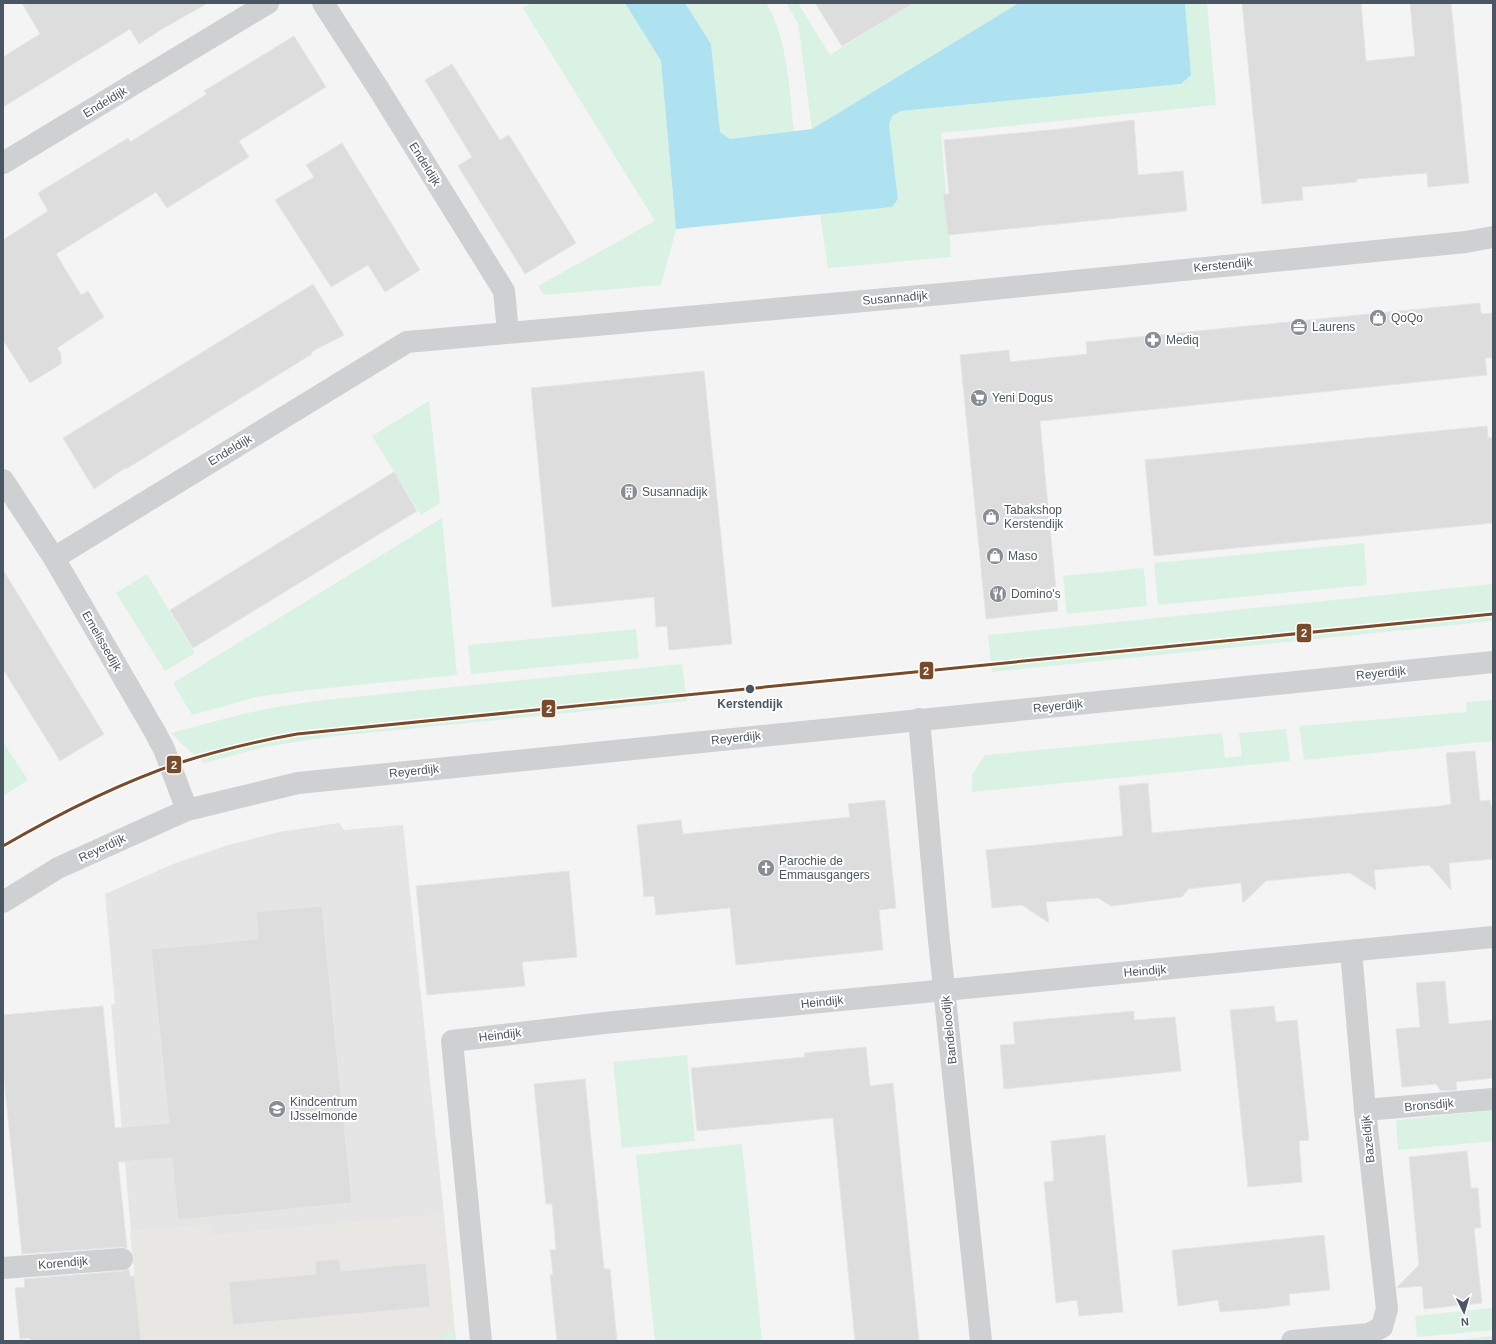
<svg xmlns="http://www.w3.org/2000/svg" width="1496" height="1344" viewBox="0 0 1496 1344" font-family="Helvetica,sans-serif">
	<rect width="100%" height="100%" fill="#f4f4f4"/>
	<path fill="#e8e7e3" d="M 444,1214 L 456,1341 L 141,1341 L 130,1232 L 131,1231 L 209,1225 L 210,1236 Z"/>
	<path fill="#e6e5e6" d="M 339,823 L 344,830 L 403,825 L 444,1214 L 210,1236 L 209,1225 L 131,1231 L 111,1005 L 115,1004 L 105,894 L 173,864 L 225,846 L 279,832 Z"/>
	<g fill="#d9f2e3">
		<path d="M 531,3 L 625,3 L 661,61 L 676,229 L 661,285 L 544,295 L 538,286 L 655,221 L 523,8 Z"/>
		<path d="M 685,3 L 766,3 C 788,39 789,89 794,131 L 730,139 L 720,132 L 711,44 Z"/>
		<path d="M 786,3 L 798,3 L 830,55 L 913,3 L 1019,3 L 812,129 L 798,23 Z"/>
		<path d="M 1185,3 L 1207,3 L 1216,105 L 941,133 L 951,257 L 828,268 L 820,214 L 892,207 L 898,199 L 889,125 L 892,116 L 901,111 L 1181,84 L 1191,75 Z"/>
		<path d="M 429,401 L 440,503 L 421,515 L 372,436 Z"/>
		<path d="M 442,518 L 457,675 L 308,690 L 256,697 L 192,715 L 173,683 Z"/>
		<path d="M 1364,543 L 1367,585 L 1158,605 L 1154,563 Z"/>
		<path d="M 1144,568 L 1147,606 L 1067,614 L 1063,576 Z"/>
		<path d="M 147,574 L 195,653 L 165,671 L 116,593 Z"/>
		<path d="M 1493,584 L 1493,621 L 992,672 L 988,635 Z"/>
		<path d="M 636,629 L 639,658 L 471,674 L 468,645 Z"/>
		<path d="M 682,664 L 687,701 L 327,737 L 265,747 L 204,763 L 184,746 L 171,733 L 239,715 L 276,707 L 324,700 Z"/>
		<path d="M 1493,700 L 1493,741 L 1304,760 L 1299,726 L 1467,712 L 1466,702 Z"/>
		<path d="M 1286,729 L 1290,761 L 972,792 L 972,775 L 985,755 L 1222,733 L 1225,758 L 1242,756 L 1239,733 Z"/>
		<path d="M 3,742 L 28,780 L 3,796 Z"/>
		<path d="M 687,1055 L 695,1141 L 622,1148 L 613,1062 Z"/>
		<path d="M 1493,1110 L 1493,1141 L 1398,1150 L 1396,1120 Z"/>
		<path d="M 742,1144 L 762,1341 L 655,1341 L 636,1155 Z"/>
		<path d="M 1493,1308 L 1493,1330 L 1417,1337 L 1415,1316 Z"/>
		<path d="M 455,1331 L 456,1341 L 443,1341 L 442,1333 Z"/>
		<path d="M 1493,1336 L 1493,1341 L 1447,1341 Z"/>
	</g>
	<path fill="#aee2f0" d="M 625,3 L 685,3 L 711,44 L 720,132 L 730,139 L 812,129 L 1019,3 L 1185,3 L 1191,75 L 1181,84 L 901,111 L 892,116 L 889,125 L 898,199 L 892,207 L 676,229 L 661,61 Z"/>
	<g fill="#ddddde" stroke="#e5e6e7">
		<path d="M 22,3 L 208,3 L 162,29 L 139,44 L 130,29 L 3,107 L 3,57 L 40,34 Z"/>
		<path d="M 815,3 L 914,3 L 842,46 Z"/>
		<path d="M 1242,3 L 1361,3 L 1366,61 L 1415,56 L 1410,3 L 1451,3 L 1469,183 L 1428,187 L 1427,173 L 1357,179 L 1357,182 L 1302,187 L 1303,200 L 1262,204 Z"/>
		<path d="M 294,36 L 326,87 L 239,141 L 249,157 L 167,208 L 156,192 L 56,254 L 81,295 L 88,291 L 104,317 L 57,348 L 61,354 L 61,364 L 30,383 L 3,340 L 3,240 L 48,211 L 38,193 L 128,138 L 130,142 L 207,94 L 204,91 Z"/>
		<path d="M 452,64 L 500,140 L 509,135 L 576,243 L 525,274 L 458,166 L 472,157 L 425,80 Z"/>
		<path d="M 1134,120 L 1138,175 L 1183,171 L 1187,211 L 948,235 L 943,194 L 949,194 L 944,140 L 1060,129 Z"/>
		<path d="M 342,143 L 420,270 L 385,292 L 368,265 L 331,287 L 275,200 L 314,177 L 306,165 Z"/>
		<path d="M 313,284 L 344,335 L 311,352 L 312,354 L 126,469 L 125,468 L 94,489 L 63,438 Z"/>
		<path d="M 1480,303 L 1481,314 L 1493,313 L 1493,358 L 1485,358 L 1487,375 L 1040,421 L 1058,611 L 986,619 L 960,355 L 1009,350 L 1010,362 L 1087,354 L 1086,342 Z"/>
		<path d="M 704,371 L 732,644 L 669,650 L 667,626 L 656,627 L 654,597 L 552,607 L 531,388 Z"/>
		<path d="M 1487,426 L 1488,438 L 1493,437 L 1493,523 L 1154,556 L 1145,460 Z"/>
		<path d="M 394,472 L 417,511 L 193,648 L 170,610 Z"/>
		<path d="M 3,570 L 104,734 L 60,761 L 3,669 Z"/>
		<path d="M 1475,751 L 1480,801 L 1490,800 L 1491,806 L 1493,806 L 1493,859 L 1449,863 L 1451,890 L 1429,865 L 1374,870 L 1376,890 L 1350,873 L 1266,881 L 1243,903 L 1241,883 L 1188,889 L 1182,897 L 1111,906 L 1098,898 L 1046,902 L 1049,923 L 1022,905 L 992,908 L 986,850 L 1123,836 L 1119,786 L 1148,783 L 1152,833 L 1441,806 L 1451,804 L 1446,753 Z"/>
		<path d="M 885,800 L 896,908 L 879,910 L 883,950 L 736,965 L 730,908 L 656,915 L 654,896 L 644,897 L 637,825 L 681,820 L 683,834 L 850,817 L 848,804 Z"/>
		<path d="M 569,871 L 577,957 L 522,962 L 525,986 L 427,995 L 416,886 Z"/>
		<path d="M 322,906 L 352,1203 L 178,1220 L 172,1158 L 118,1162 L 127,1248 L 121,1247 L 22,1254 L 3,1069 L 3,1015 L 103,1006 L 115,1128 L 169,1123 L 151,949 L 258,939 L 256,912 Z"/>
		<path d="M 1445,981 L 1449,1024 L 1493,1020 L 1493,1078 L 1456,1082 L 1457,1090 L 1441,1091 L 1436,1084 L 1402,1087 L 1396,1029 L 1420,1027 L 1416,983 Z"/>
		<path d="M 1274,1006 L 1276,1022 L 1297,1020 L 1309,1140 L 1299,1141 L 1302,1182 L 1248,1187 L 1230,1010 Z"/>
		<path d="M 1134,1011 L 1134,1020 L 1175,1017 L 1181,1071 L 1004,1089 L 1000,1045 L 1015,1044 L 1013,1022 Z"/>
		<path d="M 866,1047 L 870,1086 L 893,1083 L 919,1341 L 855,1341 L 833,1118 L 697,1131 L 691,1068 L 805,1057 L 804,1053 Z"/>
		<path d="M 585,1079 L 604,1269 L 610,1269 L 617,1341 L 557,1341 L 550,1275 L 553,1274 L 550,1250 L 556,1250 L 552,1204 L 546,1204 L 534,1084 Z"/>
		<path d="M 1105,1135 L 1123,1312 L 1079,1316 L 1077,1300 L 1056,1303 L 1044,1182 L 1054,1181 L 1051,1141 Z"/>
		<path d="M 1467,1151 L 1471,1188 L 1478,1188 L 1481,1228 L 1474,1228 L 1482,1303 L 1424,1309 L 1422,1286 L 1397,1288 L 1397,1287 L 1419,1265 L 1409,1157 Z"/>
		<path d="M 1324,1235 L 1330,1290 L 1289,1294 L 1290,1305 L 1269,1308 L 1220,1312 L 1218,1300 L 1178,1306 L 1172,1250 Z"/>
		<path d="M 339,1259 L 341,1271 L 426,1263 L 430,1307 L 233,1325 L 229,1282 L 316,1274 L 315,1261 Z"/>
		<path d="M 129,1269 L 130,1276 L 134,1276 L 141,1341 L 30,1341 L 30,1338 L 20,1339 L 15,1288 L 25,1287 L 24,1279 L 123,1271 Z"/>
	</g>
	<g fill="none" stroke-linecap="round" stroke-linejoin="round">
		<path stroke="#ced0d2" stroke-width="22" d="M 1365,1110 L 1493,1099"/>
		<g stroke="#ced0d2" stroke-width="22">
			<path d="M 323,3 L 378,88 L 504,291 L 508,332"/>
			<path d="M 3,163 L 268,3"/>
			<path d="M 3,480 L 54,558 L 155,732 L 164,749 L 187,810"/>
			<path d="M 54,558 L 407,342 L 953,293 L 1466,242 L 1493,237"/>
			<path d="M 919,719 L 938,931 L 981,1341"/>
			<path d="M 3,1268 L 122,1259"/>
			<path d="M 481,1341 L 452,1041 L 604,1023 L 1493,937"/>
			<path d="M 1292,1341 L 1369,1334 L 1382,1327 L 1387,1309 L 1365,1110 L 1351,951"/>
		</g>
		<path stroke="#ced0d2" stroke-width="22" d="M 3,902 L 58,868 L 187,810 L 298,783 L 1493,662"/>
		<defs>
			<path id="tram-1" d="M 3,846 C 60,813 119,783 182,762 C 220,750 258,741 297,734 L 1493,614"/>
		</defs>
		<use href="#tram-1" stroke="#fff" stroke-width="6"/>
		<use href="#tram-1" stroke="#7a4b2a" stroke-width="3"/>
	</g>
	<defs>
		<symbol id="shop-disc" viewBox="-11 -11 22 22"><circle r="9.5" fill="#868d94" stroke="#fff"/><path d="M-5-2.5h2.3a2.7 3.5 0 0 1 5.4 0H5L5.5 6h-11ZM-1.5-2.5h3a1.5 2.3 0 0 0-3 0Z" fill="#fff"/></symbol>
		<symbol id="office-disc" viewBox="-11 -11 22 22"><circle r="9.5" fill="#868d94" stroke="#fff"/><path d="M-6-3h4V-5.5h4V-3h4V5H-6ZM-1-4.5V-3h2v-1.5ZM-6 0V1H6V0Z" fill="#fff"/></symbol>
		<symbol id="pharmacy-disc" viewBox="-11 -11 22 22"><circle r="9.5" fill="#868d94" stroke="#fff"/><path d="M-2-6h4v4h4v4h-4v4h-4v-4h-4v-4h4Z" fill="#fff"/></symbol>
		<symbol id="supermarket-disc" viewBox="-11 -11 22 22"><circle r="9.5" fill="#868d94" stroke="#fff"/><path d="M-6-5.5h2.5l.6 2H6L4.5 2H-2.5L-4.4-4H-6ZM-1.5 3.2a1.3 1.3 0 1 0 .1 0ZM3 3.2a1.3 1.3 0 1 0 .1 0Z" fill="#fff"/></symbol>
		<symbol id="building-disc" viewBox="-11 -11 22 22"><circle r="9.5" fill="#868d94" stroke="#fff"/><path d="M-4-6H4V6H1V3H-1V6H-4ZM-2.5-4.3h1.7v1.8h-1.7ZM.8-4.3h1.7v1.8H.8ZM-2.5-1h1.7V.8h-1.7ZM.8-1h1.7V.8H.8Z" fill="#fff"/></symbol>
		<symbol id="restaurant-disc" viewBox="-11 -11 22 22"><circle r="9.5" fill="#868d94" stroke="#fff"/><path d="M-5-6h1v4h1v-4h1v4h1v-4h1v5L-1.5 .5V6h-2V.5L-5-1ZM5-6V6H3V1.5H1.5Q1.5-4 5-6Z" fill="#fff"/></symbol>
		<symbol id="church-disc" viewBox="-11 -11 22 22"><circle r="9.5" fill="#868d94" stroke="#fff"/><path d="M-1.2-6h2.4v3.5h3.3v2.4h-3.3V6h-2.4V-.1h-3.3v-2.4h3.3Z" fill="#fff"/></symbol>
		<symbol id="school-disc" viewBox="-11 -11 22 22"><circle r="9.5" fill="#868d94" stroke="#fff"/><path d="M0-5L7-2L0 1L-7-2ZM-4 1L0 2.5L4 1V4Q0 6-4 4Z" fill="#fff"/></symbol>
	</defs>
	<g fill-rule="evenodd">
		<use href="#shop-disc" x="1368" y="308" width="20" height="20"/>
		<use href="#office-disc" x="1289" y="317" width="20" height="20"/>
		<use href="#pharmacy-disc" x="1143" y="330" width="20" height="20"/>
		<use href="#supermarket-disc" x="969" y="388" width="20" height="20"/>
		<use href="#building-disc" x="619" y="482" width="20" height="20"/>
		<use href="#shop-disc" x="981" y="507" width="20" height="20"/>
		<use href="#shop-disc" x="985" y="546" width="20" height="20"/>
		<use href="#restaurant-disc" x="988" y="584" width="20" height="20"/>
		<use href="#church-disc" x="756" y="858" width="20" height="20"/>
		<use href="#school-disc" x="267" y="1099" width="20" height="20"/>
	</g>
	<circle fill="#4a5661" stroke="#fff" stroke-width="1.5" cx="750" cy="689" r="5"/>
	<g text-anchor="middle" stroke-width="4" stroke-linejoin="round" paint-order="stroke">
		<g font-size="12" fill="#4a5661" stroke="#fff">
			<text transform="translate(105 102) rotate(-31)" y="4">Endeldijk</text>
			<text transform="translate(425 164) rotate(58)" y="4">Endeldijk</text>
			<text transform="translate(1223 265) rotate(-6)" y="4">Kerstendijk</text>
			<text transform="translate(895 298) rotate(-5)" y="4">Susannadijk</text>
			<text transform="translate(230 450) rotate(-31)" y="4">Endeldijk</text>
			<text transform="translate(102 641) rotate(60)" y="4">Emelissedijk</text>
			<text transform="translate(1381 673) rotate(-6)" y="4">Reyerdijk</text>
			<text transform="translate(1058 706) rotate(-6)" y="4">Reyerdijk</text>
			<text transform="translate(736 738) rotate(-6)" y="4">Reyerdijk</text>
			<text transform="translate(414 771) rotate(-6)" y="4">Reyerdijk</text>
			<text transform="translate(102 848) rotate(-25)" y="4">Reyerdijk</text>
			<text transform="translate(1145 971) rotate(-5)" y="4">Heindijk</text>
			<text transform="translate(822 1002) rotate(-6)" y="4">Heindijk</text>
			<text transform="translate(949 1030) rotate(-96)" y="4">Bandeloodijk</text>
			<text transform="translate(500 1035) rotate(-7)" y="4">Heindijk</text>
			<text transform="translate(1429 1105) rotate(-5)" y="4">Bronsdijk</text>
			<text transform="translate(1368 1139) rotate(-96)" y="4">Bazeldijk</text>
			<text transform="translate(63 1263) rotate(-5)" y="4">Korendijk</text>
		</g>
		<g font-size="12" fill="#4a5661" stroke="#fff" text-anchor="start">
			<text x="1391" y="322">QoQo</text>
			<text x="1312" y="331">Laurens</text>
			<text x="1166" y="344">Mediq</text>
			<text x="992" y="402">Yeni Dogus</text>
			<text x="642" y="496">Susannadijk</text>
			<text x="1004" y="514">Tabakshop<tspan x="1004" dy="14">Kerstendijk</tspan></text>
			<text x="1008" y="560">Maso</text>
			<text x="1011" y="598">Domino's</text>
			<text x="779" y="865">Parochie de<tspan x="779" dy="14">Emmausgangers</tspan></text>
			<text x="290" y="1106">Kindcentrum<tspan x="290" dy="14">IJsselmonde</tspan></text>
		</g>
		<g font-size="12" font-weight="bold" fill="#4a5661" stroke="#fff">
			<text x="750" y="708">Kerstendijk</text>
		</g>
	</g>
	<g stroke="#fff" stroke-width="1.5">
		<rect x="1296" y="623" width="16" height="20" rx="4" fill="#7a4b2a"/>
		<rect x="919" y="661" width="15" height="19" rx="4" fill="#7a4b2a"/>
		<rect x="541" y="699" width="15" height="19" rx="4" fill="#7a4b2a"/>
		<rect x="166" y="755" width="16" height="19" rx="4" fill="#7a4b2a"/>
	</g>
	<g font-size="11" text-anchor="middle" font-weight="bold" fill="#fff">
		<text x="1304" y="637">2</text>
		<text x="926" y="675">2</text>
		<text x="549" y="713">2</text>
		<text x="174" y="769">2</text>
	</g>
	<rect width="1496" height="1344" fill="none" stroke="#4a5661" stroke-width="8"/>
	<g transform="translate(1464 1312) rotate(175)" stroke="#ffffff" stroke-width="3" paint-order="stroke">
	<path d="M0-3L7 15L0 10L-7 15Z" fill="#4a5661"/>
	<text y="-6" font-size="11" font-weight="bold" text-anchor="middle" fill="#4a5661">N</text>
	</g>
</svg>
